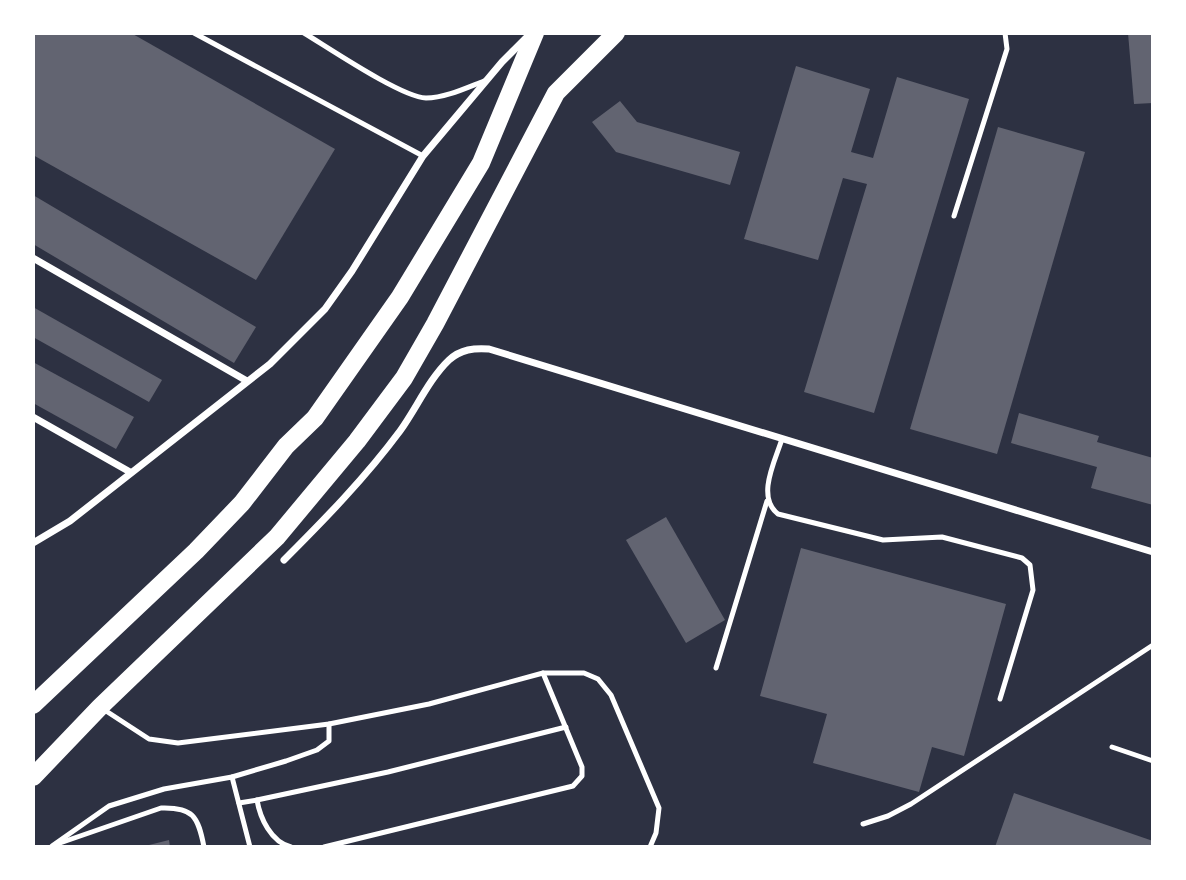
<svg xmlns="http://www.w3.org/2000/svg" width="1186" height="880" viewBox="0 0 1186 880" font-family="Raleway,sans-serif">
	<rect width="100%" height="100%" fill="#2d3142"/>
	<g fill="#626471">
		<path d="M 33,33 L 131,33 L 335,149 L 256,280 L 33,155 Z"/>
		<path d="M 1128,33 L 1153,33 L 1153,103 L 1134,104 Z"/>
		<path d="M 796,66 L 870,89 L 851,152 L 873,158 L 897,77 L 969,99 L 874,413 L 804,392 L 867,184 L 843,178 L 818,260 L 744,239 Z"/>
		<path d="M 620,101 L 637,122 L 740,152 L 730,185 L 616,152 L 592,122 Z"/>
		<path d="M 998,127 L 1085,152 L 997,454 L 910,429 Z"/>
		<path d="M 33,195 L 256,327 L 234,363 L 33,244 Z"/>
		<path d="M 33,307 L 162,380 L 149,402 L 33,337 Z"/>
		<path d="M 33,362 L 134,417 L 116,449 L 33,403 Z"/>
		<path d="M 1019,413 L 1099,436 L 1097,442 L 1153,458 L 1153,505 L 1091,488 L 1097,467 L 1011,443 Z"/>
		<path d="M 666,517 L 725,620 L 686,643 L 626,540 Z"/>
		<path d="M 801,548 L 1006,604 L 964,756 L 932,747 L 919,792 L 813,763 L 827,714 L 760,696 Z"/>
		<path d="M 1014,793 L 1153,841 L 1153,847 L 995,847 Z"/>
		<path d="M 169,840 L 170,847 L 145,847 L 145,846 Z"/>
	</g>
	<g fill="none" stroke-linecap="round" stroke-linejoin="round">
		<g stroke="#fff" stroke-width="5">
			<path d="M 194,33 L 423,156"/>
			<path d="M 304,33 C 329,48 401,97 426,98 C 445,98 466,88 484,81"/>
			<path d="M 954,216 L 1007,49 L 1005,33"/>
			<path d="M 782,439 C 775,461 756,497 778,514 L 883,540 L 942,537 L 1022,558 L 1030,565 L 1033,590 L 1000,699"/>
			<path d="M 716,668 L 767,501"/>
			<path d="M 103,709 L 149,739 L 178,743 L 329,724 L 429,704 L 543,673 L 584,673 L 598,679 L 611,695 L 659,808 L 656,833 L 650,847"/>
			<path d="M 1112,747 L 1153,761"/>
			<path d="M 232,777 L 250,847"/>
			<path d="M 257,800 L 388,772 L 566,727"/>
			<path d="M 239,803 L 257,800 C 260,818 271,842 291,847"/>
			<path d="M 863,824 L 888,816 L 911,804 L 1153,645"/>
			<path d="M 57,844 L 161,808 C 193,807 198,816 204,847"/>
			<path d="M 52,846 L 109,806 L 164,789 L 232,777 L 286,761 L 317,750 L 329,741 L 329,724"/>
			<path d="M 324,847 L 573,786 L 582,776 L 582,767 L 543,673"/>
		</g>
		<g stroke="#fff" stroke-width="7">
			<path d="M 33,258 L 247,381"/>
			<path d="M 33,417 L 130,472"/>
			<path d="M 33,543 L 70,521 L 270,364 L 325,309 L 352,271 L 423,156 L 502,62 L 526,38"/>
			<path d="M 284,560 C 325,519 365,478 400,431 C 416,409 429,379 449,360 C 461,349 474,348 489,349 L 1153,552"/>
		</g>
		<g stroke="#fff" stroke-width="18">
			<path d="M 33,705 L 196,551 L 242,503 L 286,446 L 315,418 L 400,297 L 481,163 L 535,33"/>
			<path d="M 33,777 L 100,707 L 277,537 L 357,441 L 404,378 L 435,324 L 556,93 L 616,33"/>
		</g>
	</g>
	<rect width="1186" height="880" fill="none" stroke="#ffffff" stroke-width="70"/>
</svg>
